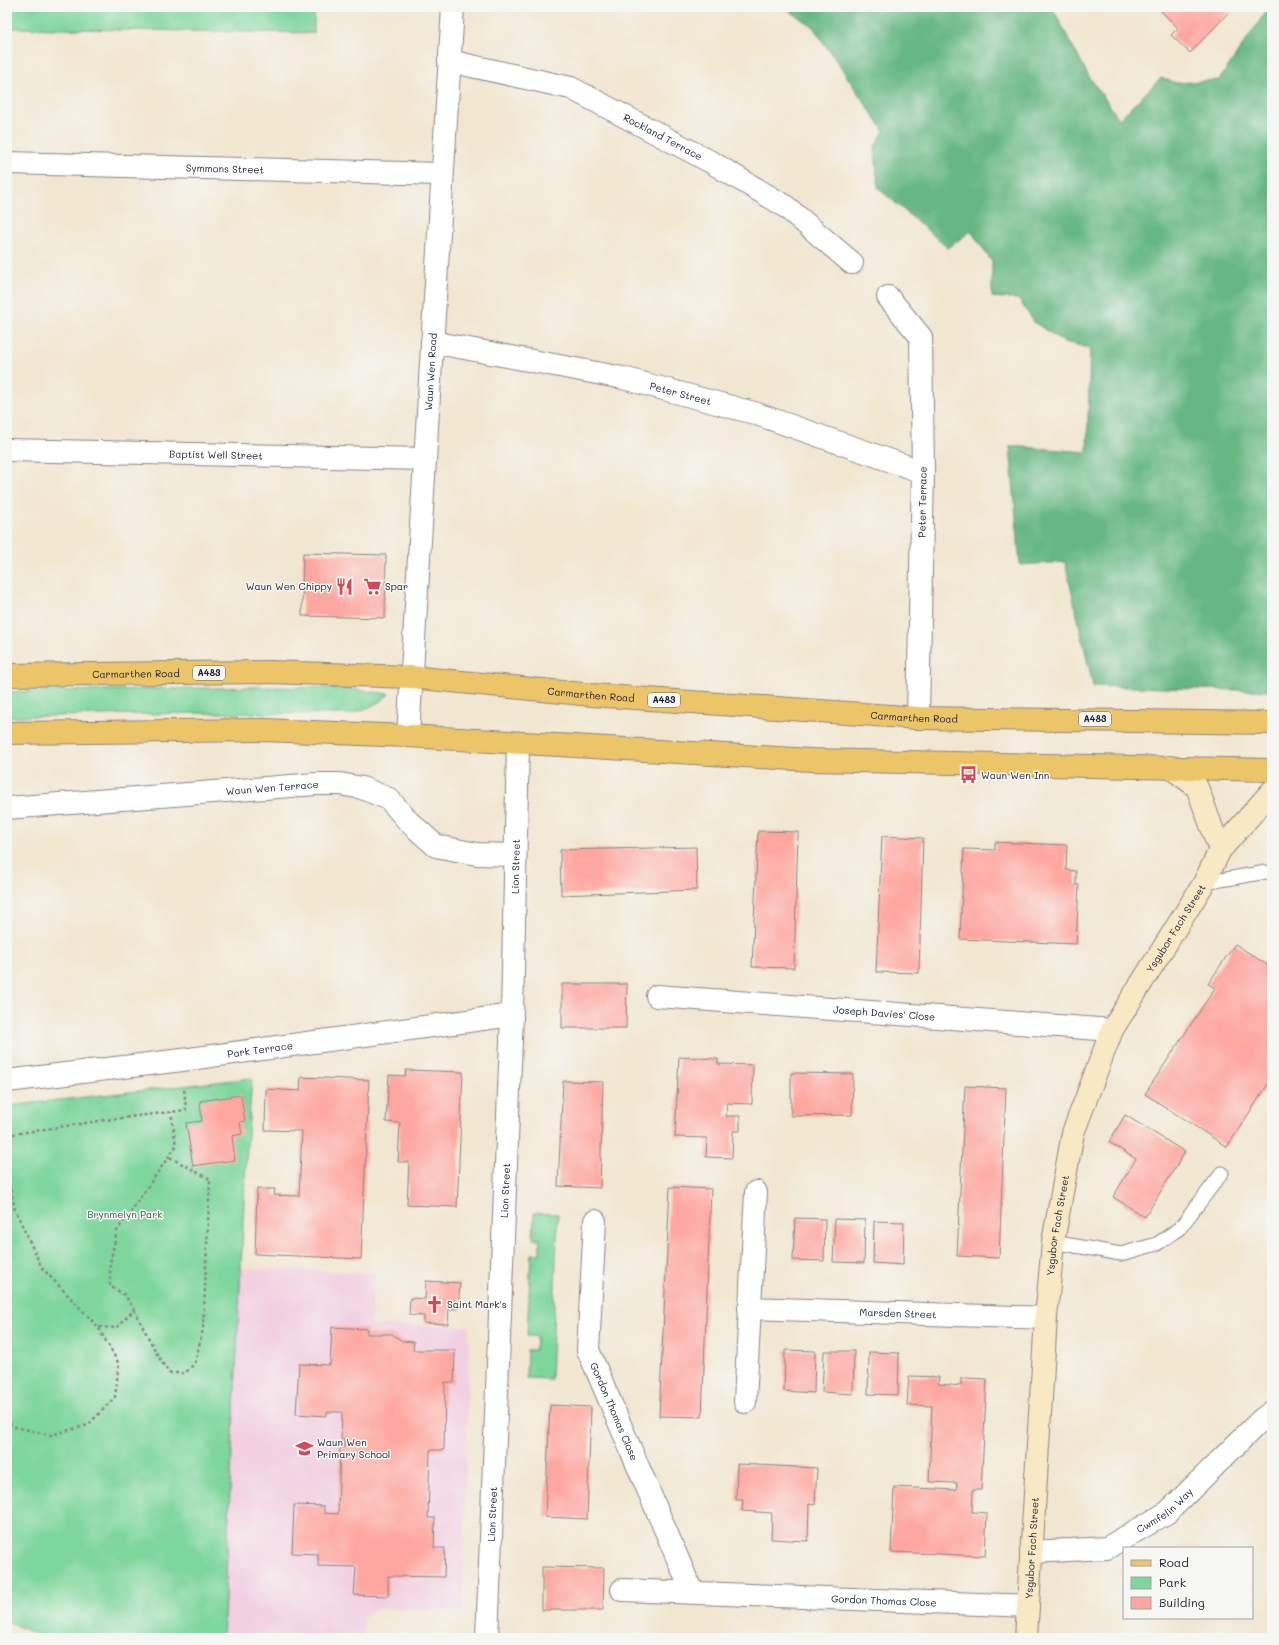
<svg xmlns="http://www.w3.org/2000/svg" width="1279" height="1645" viewBox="0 0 1279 1645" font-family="Mali,sans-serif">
	<rect width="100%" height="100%" fill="#f6f6f2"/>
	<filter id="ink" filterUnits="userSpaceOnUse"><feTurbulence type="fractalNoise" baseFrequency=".025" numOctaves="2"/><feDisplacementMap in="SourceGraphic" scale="8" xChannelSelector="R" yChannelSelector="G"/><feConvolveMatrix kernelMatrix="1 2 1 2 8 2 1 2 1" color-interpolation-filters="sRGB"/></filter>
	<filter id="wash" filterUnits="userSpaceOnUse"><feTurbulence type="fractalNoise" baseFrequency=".012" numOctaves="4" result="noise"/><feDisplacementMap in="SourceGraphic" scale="16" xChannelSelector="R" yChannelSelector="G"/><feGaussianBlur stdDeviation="0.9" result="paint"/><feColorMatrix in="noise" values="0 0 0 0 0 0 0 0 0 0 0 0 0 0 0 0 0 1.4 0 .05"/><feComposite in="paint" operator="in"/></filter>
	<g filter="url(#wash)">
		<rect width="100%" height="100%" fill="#f1e6d0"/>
		<path fill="#f2cfe1" d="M 240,1268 L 374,1273 L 371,1325 L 469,1326 L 463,1611 L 379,1608 L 363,1617 L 362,1638 L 223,1638 Z"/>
		<g fill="#7dd69b" stroke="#507c6b">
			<path d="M 7,7 L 314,7 L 314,33 L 7,28 Z"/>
			<path d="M 255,687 L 342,688 L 389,694 C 379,704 365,709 351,714 L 194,713 L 7,717 L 7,692 Z"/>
			<path d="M 252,1078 L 246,1162 L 223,1638 L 44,1638 L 7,1621 L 7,1106 Z"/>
			<path d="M 534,1213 L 558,1214 L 551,1379 L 526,1378 L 527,1350 L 535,1350 L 536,1336 L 527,1336 L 531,1254 L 540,1254 L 540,1239 L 533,1239 Z"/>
		</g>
		<path fill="#66b783" stroke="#446c5f" d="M 784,7 L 1052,7 L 1088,75 L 1119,119 L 1161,78 L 1177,83 L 1219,80 L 1269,7 L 1272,7 L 1272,691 L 1093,686 L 1065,562 L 1020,565 L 1010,446 L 1087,452 L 1090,348 L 1064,342 L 1035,323 L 1018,299 L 992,297 L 992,262 L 971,231 L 948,248 L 878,188 L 875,147 L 884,131 L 813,27 Z"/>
		<g id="blocks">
			<g fill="#fea7a0">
				<path d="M 1165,7 L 1227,7 L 1231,10 L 1190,53 L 1171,35 L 1178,28 L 1161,11 Z"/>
				<path d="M 303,553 L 386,555 L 385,618 L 302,616 Z"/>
				<path d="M 758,831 L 798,832 L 794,968 L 752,967 Z"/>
				<path d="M 882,836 L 923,838 L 919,973 L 876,972 Z"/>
				<path d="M 995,842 L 1067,845 L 1066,870 L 1076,871 L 1076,885 L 1079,885 L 1076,944 L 960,939 L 964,849 L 995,850 Z"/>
				<path d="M 696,847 L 697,890 L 561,895 L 560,850 Z"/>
				<path d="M 1235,944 L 1272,968 L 1272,1078 L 1227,1147 L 1145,1094 L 1215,988 L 1208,984 Z"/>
				<path d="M 562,984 L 627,984 L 626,1028 L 562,1028 Z"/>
				<path d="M 679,1057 L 718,1059 L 718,1064 L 753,1065 L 752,1104 L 727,1103 L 726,1116 L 740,1116 L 740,1131 L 733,1131 L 732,1158 L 706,1157 L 707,1138 L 675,1137 Z"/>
				<path d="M 406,1070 L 463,1072 L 457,1207 L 407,1205 L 409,1162 L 398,1162 L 400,1123 L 386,1122 L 389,1075 L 405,1076 Z"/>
				<path d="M 791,1073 L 853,1074 L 852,1115 L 791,1116 Z"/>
				<path d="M 301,1077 L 369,1080 L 361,1259 L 255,1254 L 257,1189 L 275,1189 L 274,1195 L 299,1196 L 302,1131 L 265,1130 L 266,1089 L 300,1091 Z"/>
				<path d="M 563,1081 L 603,1082 L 600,1188 L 558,1186 Z"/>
				<path d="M 965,1086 L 1006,1088 L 999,1258 L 957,1256 Z"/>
				<path d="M 241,1095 L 245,1121 L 240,1122 L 242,1134 L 232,1136 L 235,1160 L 193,1166 L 186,1123 L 202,1121 L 200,1101 Z"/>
				<path d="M 1125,1115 L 1185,1152 L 1145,1217 L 1113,1197 L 1136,1159 L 1109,1142 Z"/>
				<path d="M 670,1187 L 711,1189 L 702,1417 L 659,1416 Z"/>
				<path d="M 795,1218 L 825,1219 L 824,1261 L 793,1260 Z"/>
				<path d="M 835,1219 L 865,1220 L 864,1263 L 833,1262 Z"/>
				<path d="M 874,1221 L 904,1222 L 903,1265 L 873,1263 Z"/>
				<path d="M 426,1281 L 460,1283 L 458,1309 L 449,1309 L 448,1324 L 424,1323 L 424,1316 L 409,1315 L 410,1298 L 425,1299 Z"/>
				<path d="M 332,1327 L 367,1329 L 367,1334 L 392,1334 L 402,1341 L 414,1342 L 413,1350 L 455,1350 L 454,1383 L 445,1382 L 444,1450 L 430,1450 L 428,1518 L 435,1518 L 434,1548 L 445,1548 L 444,1577 L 388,1576 L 388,1596 L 354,1595 L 356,1567 L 318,1566 L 318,1554 L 292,1553 L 294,1505 L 324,1506 L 324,1513 L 338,1514 L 340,1448 L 344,1448 L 344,1439 L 341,1439 L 342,1412 L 327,1412 L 327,1416 L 296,1414 L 299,1364 L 330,1365 Z"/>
				<path d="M 785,1350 L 815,1351 L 814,1393 L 784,1391 Z"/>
				<path d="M 824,1351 L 854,1351 L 853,1394 L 822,1392 Z"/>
				<path d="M 869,1352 L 899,1353 L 898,1395 L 868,1394 Z"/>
				<path d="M 909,1376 L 939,1377 L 938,1384 L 961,1386 L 961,1378 L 987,1379 L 981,1490 L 973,1490 L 972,1512 L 987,1513 L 985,1556 L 891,1552 L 894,1487 L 956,1490 L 957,1483 L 929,1482 L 932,1406 L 907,1405 Z"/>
				<path d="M 550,1405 L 591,1407 L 587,1519 L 545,1517 Z"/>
				<path d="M 737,1464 L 817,1468 L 815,1505 L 809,1504 L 808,1541 L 771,1539 L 772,1513 L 742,1511 L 743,1500 L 736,1500 Z"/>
				<path d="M 542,1567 L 604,1568 L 603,1610 L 542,1610 Z"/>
			</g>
		</g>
	</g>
	<g filter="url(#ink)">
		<use href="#blocks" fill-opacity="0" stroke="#8a8486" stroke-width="1"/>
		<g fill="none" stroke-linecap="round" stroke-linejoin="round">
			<defs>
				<g id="lane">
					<path d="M 1204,883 L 1266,872"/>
					<path d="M 1053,1242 L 1121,1254 L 1157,1244 L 1180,1228 L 1222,1173"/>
				</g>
				<g id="street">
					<path id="s1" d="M 449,61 L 571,88 L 711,162 L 785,206 L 852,263"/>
					<path id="s2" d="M 7,163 L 442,174"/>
					<path d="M 888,297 L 921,337 L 923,472 L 918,718"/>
					<path id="s3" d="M 432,342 L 623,378 L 754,413 L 923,472"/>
					<path id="s4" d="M 7,450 L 425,459"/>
					<path id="s5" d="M 408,736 L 453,7"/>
					<path id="s6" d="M 7,808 L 316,784 L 340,784 L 362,788 L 389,799 L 409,822 L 436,846 L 477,854 L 515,855"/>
					<path id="s7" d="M 657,996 L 1112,1030"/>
					<path id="s8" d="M 7,1081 L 182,1060 L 512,1015"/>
					<path id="s9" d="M 595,1221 L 588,1350 L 692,1592"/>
					<path id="s10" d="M 749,1308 L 1046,1318"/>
					<path d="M 745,1402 L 756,1192"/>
					<path id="s11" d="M 1031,1552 L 1107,1548 L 1168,1512 L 1261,1420 L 1272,1412"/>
					<path id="s12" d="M 622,1590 L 1028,1606"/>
					<path id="s13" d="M 487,1638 L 512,1015 L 518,743"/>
				</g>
				<g id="secondary">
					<path d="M 1170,767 L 1197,787 L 1220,850"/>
					<path id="s14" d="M 1026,1638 L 1046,1318 L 1053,1242 L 1073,1133 L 1112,1030 L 1204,883 L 1220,850 L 1272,791"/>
				</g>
				<g id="primary">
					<path id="s15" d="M 7,675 L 270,672 L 411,677 L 592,695 L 918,718 L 1272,723"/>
					<path d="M 7,733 L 265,730 L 408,736 L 811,760 L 1272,770"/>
				</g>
			</defs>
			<use href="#lane" stroke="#8a8486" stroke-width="15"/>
			<use href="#street" stroke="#8a8486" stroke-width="24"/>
			<use href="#secondary" stroke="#8a8486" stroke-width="24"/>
			<use href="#primary" stroke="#8a8486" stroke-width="24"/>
			<g stroke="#8a8486" stroke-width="2.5" stroke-dasharray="3 3" stroke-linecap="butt">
				<path d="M 7,1135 L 105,1120 L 186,1110 L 184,1087"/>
				<path d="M 7,1172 L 15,1210 L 42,1268 L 98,1327 L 119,1364 L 115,1397 L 88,1425 L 51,1435 L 15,1427 L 7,1422"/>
				<path d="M 134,1310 L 157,1354 L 169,1373 L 185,1373 L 195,1363 L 203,1329 L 210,1179 L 169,1157"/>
				<path d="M 99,1327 L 116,1328 L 134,1310 L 125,1295 L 110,1286 L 110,1263 L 117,1231 L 176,1146 L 171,1112"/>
			</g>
			<use href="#lane" stroke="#fff" stroke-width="13"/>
			<use href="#street" stroke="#fff" stroke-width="22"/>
			<use href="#secondary" stroke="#f8e8c3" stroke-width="22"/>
			<use href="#primary" stroke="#edc569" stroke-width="22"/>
		</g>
	</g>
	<defs>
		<symbol id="restaurant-bare" viewBox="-9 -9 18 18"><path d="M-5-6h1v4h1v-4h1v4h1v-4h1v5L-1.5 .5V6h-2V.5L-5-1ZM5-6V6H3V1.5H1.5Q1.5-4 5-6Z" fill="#d1495b" stroke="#f6f6f2" stroke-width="2.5" paint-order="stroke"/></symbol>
		<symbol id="supermarket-bare" viewBox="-9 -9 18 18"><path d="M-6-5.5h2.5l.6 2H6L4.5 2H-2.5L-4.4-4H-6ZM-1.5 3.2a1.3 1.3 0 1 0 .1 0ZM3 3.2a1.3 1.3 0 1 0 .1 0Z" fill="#d1495b" stroke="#f6f6f2" stroke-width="2.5" paint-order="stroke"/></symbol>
		<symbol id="bus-bare" viewBox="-9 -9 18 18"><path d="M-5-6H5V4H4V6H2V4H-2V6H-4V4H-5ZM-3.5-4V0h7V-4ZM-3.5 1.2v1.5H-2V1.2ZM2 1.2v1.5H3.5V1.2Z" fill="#d1495b" stroke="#f6f6f2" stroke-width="2.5" paint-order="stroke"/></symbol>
		<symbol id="church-bare" viewBox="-9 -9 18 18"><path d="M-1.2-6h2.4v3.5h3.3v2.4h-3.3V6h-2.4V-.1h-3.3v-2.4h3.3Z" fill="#d1495b" stroke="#f6f6f2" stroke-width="2.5" paint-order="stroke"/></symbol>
		<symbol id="school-bare" viewBox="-9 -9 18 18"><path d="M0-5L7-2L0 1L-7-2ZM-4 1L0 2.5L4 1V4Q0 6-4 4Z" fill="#d1495b" stroke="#f6f6f2" stroke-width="2.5" paint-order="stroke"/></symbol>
	</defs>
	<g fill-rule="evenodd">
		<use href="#restaurant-bare" x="332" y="574" width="25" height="25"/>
		<use href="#supermarket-bare" x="360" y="574" width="25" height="25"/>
		<use href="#bus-bare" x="956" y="762" width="25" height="25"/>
		<use href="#church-bare" x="422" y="1292" width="25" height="25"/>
		<use href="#school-bare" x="292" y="1436" width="25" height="25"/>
	</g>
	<g text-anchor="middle" stroke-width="3" stroke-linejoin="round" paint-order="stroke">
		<g fill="#f6f6f2" stroke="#626272" stroke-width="1">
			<rect x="193" y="666" width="32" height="14" rx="3"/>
			<rect x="648" y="693" width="32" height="14" rx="3"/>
			<rect x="1079" y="712" width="32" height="14" rx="3"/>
		</g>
		<g font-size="9" font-weight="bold" fill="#22223b">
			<text x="209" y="676">A483</text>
			<text x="664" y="703">A483</text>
			<text x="1095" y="722">A483</text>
		</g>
		<g font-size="10" fill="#22223b" stroke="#f6f6f2">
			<text dy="4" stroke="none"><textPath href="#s1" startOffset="229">Rockland Terrace</textPath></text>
			<text dy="4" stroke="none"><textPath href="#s2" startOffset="218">Symmons Street</textPath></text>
			<text dy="4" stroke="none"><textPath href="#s5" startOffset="365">Waun Wen Road</textPath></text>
			<text dy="4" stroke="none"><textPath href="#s3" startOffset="254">Peter Street</textPath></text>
			<text dy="4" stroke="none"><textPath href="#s4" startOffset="209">Baptist Well Street</textPath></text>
			<text transform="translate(922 502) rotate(-89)" y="4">Peter Terrace</text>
			<text dy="4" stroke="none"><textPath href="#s15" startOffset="129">Carmarthen Road</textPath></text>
			<text dy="4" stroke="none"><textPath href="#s15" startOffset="585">Carmarthen Road</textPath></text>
			<text dy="4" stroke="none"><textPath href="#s15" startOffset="909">Carmarthen Road</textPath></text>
			<text dy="4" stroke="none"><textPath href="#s6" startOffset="266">Waun Wen Terrace</textPath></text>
			<text dy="4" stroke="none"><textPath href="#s13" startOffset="772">Lion Street</textPath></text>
			<text dy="4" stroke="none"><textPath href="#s14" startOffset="738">Ysgubor Fach Street</textPath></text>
			<text dy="4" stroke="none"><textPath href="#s7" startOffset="228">Joseph Davies' Close</textPath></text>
			<text dy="4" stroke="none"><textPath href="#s8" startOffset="255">Park Terrace</textPath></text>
			<text dy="4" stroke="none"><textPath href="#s13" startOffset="448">Lion Street</textPath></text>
			<text dy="4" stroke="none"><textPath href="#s14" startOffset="414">Ysgubor Fach Street</textPath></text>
			<text dy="4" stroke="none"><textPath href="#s10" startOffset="149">Marsden Street</textPath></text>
			<text dy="4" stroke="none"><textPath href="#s9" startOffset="196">Gordon Thomas Close</textPath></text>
			<text dy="4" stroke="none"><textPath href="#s11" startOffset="145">Cwmfelin Way</textPath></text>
			<text dy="4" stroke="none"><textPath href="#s13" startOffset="124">Lion Street</textPath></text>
			<text dy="4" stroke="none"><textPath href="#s14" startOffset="90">Ysgubor Fach Street</textPath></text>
			<text dy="4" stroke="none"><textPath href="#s12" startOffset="262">Gordon Thomas Close</textPath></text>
		</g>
		<g font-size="10" fill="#22223b" stroke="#f6f6f2" text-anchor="start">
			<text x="332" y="590" text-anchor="end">Waun Wen Chippy</text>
			<text x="385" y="590">Spar</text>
			<text x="981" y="779">Waun Wen Inn</text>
			<text x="447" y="1308">Saint Mark's</text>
			<text x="317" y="1446">Waun Wen<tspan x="317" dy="12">Primary School</tspan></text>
		</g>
		<g font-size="10" fill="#3d5858" stroke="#f6f6f2">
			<text x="125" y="1218">Brynmelyn Park</text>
		</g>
	</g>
	<rect width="1279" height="1645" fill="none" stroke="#f6f6f2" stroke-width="24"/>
	<rect x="1123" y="1547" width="130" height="72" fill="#f6f6f2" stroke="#a1a1a9"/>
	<rect x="1131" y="1560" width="20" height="6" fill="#edc569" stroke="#a1a1a9"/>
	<text x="1159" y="1567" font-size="12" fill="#22223b">Road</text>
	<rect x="1131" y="1577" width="20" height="12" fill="#7dd69b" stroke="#a1a1a9"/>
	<text x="1159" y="1587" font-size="12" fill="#22223b">Park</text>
	<rect x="1131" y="1597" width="20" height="12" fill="#fea7a0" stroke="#a1a1a9"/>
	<text x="1159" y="1607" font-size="12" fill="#22223b">Building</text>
</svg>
